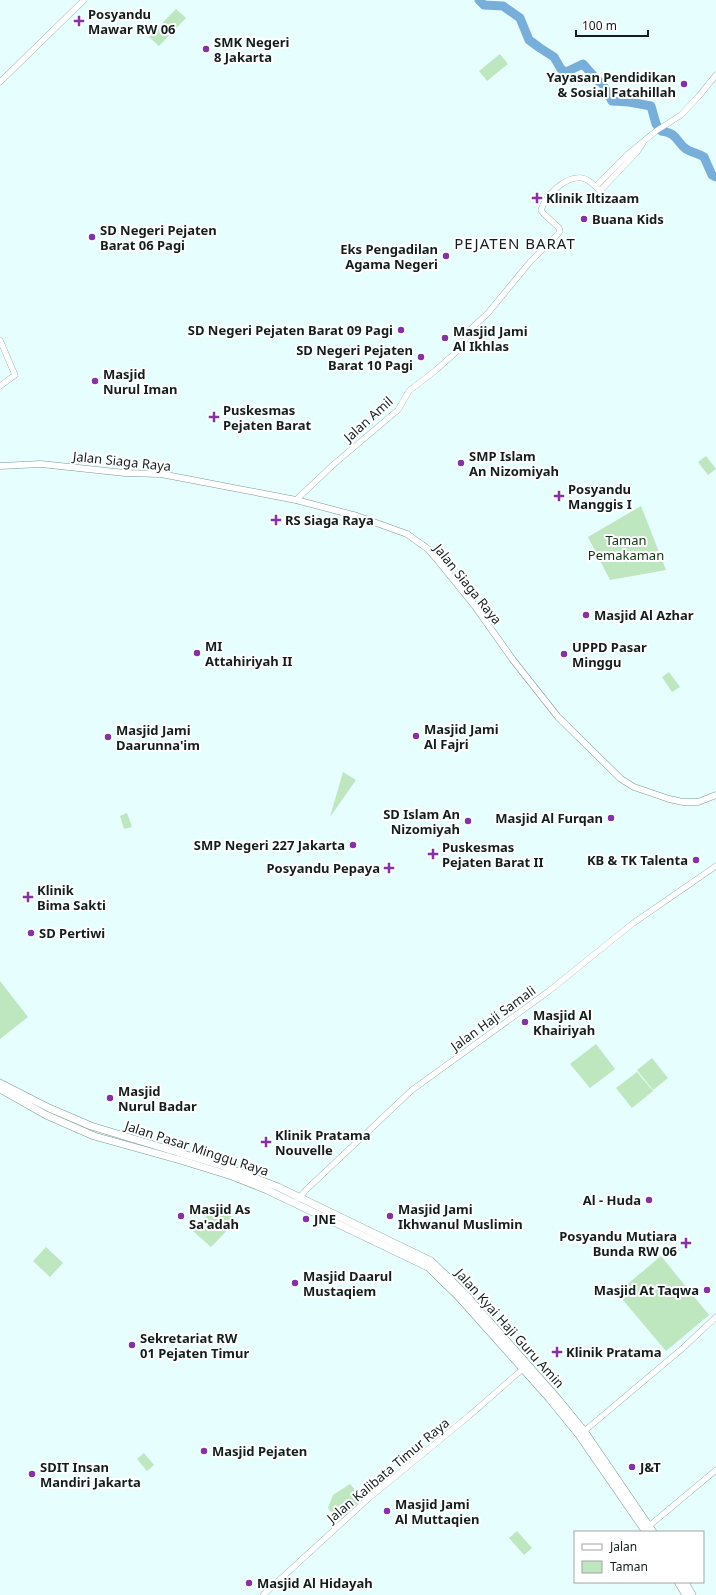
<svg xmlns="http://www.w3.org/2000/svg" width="716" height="1595" viewBox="0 0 716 1595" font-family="'Noto Sans',sans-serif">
	<rect width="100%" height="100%" fill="#e6fffe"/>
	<g fill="#bee6bf">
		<path d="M 176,9 L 186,18 L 159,46 L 149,37 Z"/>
		<path d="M 500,54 L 508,64 L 487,81 L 479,71 Z"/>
		<path d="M 706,456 L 716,469 L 708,475 L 698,462 Z"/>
		<path d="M 641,506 L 666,570 L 610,580 L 588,537 Z"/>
		<path d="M 669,672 L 680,687 L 672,692 L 662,677 Z"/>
		<path d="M 343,772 L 356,780 L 330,817 Z"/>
		<path d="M 127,813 L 132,827 L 124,829 L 120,816 Z"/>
		<path d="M 0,981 L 28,1017 L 0,1039 Z"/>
		<path d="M 596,1044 L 615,1069 L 590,1088 L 570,1064 Z"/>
		<path d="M 652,1058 L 668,1078 L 653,1090 L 637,1070 Z"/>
		<path d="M 637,1072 L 653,1091 L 632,1108 L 616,1088 Z"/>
		<path d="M 218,1204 L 236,1221 L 211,1247 L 193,1231 Z"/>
		<path d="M 46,1247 L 63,1263 L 50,1277 L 33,1261 Z"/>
		<path d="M 661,1256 L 709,1315 L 666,1351 L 617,1293 Z"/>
		<path d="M 144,1453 L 154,1465 L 147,1471 L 137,1459 Z"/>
		<path d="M 350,1484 L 363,1499 L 338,1521 L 328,1508 L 333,1495 Z"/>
		<path d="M 517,1531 L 532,1548 L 524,1555 L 509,1538 Z"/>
	</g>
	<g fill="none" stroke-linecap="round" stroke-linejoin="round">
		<path stroke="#78afda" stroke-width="9" d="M 479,0 L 484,5 L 503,6 L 520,18 L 529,40 L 540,48 L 554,57 L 561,69 L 566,72 L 583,64 L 598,81 L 602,83 L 612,101 L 629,102 L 651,106 L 656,124 L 661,131 C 678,133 676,142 686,149 C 692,153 698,153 704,157 L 712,175 L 716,177"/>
		<defs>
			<g id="tertiary">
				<path d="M 0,82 L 84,0"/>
				<path d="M 596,186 L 628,154 L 656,131 L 681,115 L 699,96 L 716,75"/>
				<path d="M 0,340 L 15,375 L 0,386"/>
				<path d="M 296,500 L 334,464 L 398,410 L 409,391 L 436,370 L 454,354 L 462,345 L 472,328 L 488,313 L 530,262 L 558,234 L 560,231 L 559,228 L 543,213 L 541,210 C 546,195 565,176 582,178 C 589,179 595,186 600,191 L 637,152 L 643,143"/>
				<path d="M 298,1199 L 307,1189 L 412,1090 L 549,991 L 632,924 L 716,866"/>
				<path d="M 582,1433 L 683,1348 L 716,1317"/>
				<path d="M 649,1526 L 716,1470"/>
				<path d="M 263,1595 L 369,1498 L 469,1416 L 525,1367"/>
			</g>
			<path id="secondary" d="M 0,466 L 41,464 L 125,473 L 161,474 L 296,500 L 357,516 L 407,534 L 428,549 L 440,563 L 474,605 L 513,660 L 558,717 L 621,779 L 634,787 L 669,799 L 683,802 L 698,802 L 716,795"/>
			<g id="primary">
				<path d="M 0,1083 L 49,1108 L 91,1126 L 223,1166 L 278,1187 L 431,1261 L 466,1295 L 557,1398 L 584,1431 L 653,1532"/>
				<path d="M 0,1089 L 46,1115 L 94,1136 L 180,1160 L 232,1176 L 267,1190 L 428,1267 L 457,1295 L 549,1398 L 579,1435 L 646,1532"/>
				<path d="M 678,1582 L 686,1595"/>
				<path d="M 685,1582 L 692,1595"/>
			</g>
		</defs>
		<use href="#tertiary" stroke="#7a9797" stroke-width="6"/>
		<use href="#secondary" stroke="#7a9797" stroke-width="7"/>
		<use href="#primary" stroke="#7a9797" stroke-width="8"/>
		<use href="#tertiary" stroke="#fff" stroke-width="5.5"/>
		<use href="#secondary" stroke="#fff" stroke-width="6"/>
		<use href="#primary" stroke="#fff" stroke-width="7"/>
	</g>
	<g fill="#8333a3" stroke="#fff" stroke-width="1.5">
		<path d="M77 15h4v4h4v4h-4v4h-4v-4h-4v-4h4z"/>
		<circle cx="206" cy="49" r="4"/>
		<circle cx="684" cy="84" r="4"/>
		<path d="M535 192h4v4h4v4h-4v4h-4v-4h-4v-4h4z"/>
		<circle cx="584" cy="219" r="4"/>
		<circle cx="92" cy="237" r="4"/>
		<circle cx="446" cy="256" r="4"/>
		<circle cx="401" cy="330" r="4"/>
		<circle cx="445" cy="338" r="4"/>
		<circle cx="421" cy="357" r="4"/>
		<circle cx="95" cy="381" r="4"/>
		<path d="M212 411h4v4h4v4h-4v4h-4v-4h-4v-4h4z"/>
		<circle cx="461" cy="463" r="4"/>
		<path d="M557 490h4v4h4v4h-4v4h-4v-4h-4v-4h4z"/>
		<path d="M274 514h4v4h4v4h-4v4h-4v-4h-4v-4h4z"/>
		<circle cx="586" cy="615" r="4"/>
		<circle cx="197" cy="653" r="4"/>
		<circle cx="564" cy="654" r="4"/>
		<circle cx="416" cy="736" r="4"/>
		<circle cx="108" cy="737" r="4"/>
		<circle cx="611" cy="818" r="4"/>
		<circle cx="468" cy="821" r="4"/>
		<circle cx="353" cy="845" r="4"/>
		<path d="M431 848h4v4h4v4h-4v4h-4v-4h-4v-4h4z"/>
		<circle cx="696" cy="860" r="4"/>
		<path d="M387 862h4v4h4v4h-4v4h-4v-4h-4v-4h4z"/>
		<path d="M26 891h4v4h4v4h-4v4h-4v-4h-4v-4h4z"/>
		<circle cx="31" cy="933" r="4"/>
		<circle cx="525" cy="1022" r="4"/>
		<circle cx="110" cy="1098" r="4"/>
		<path d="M264 1136h4v4h4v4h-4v4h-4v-4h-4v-4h4z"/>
		<circle cx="649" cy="1200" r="4"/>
		<circle cx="181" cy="1216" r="4"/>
		<circle cx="390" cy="1216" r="4"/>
		<circle cx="306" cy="1219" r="4"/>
		<path d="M684 1237h4v4h4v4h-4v4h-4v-4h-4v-4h4z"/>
		<circle cx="295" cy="1283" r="4"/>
		<circle cx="707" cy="1290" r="4"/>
		<circle cx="132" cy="1345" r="4"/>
		<path d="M555 1346h4v4h4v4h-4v4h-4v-4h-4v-4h4z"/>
		<circle cx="204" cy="1451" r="4"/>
		<circle cx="632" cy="1467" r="4"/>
		<circle cx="32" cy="1474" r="4"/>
		<circle cx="387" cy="1511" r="4"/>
		<circle cx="249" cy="1583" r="4"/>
	</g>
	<g text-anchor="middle" stroke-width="4" stroke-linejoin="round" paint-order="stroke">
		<g font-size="13" font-weight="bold" fill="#131f1e" stroke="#fff" text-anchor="start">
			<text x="88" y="19">Posyandu<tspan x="88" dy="15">Mawar RW 06</tspan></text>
			<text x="214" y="47">SMK Negeri<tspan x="214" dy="15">8 Jakarta</tspan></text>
			<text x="676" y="82" text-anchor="end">Yayasan Pendidikan<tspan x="676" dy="15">&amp; Sosial Fatahillah</tspan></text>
			<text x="546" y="203">Klinik Iltizaam</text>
			<text x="592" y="224">Buana Kids</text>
			<text x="100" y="235">SD Negeri Pejaten<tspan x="100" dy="15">Barat 06 Pagi</tspan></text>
			<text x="438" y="254" text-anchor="end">Eks Pengadilan<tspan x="438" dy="15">Agama Negeri</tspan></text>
			<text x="393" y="335" text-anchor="end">SD Negeri Pejaten Barat 09 Pagi</text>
			<text x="453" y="336">Masjid Jami<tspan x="453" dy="15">Al Ikhlas</tspan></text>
			<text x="413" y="355" text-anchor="end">SD Negeri Pejaten<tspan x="413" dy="15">Barat 10 Pagi</tspan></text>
			<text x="103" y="379">Masjid<tspan x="103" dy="15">Nurul Iman</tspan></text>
			<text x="223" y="415">Puskesmas<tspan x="223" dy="15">Pejaten Barat</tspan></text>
			<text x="469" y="461">SMP Islam<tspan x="469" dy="15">An Nizomiyah</tspan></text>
			<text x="568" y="494">Posyandu<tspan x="568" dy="15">Manggis I</tspan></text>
			<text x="285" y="525">RS Siaga Raya</text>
			<text x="594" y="620">Masjid Al Azhar</text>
			<text x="205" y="651">MI<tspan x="205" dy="15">Attahiriyah II</tspan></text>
			<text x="572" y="652">UPPD Pasar<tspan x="572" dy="15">Minggu</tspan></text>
			<text x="424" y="734">Masjid Jami<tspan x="424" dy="15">Al Fajri</tspan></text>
			<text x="116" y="735">Masjid Jami<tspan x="116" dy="15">Daarunna'im</tspan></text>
			<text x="460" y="819" text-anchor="end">SD Islam An<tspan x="460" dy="15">Nizomiyah</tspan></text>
			<text x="603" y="823" text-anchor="end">Masjid Al Furqan</text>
			<text x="345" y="850" text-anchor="end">SMP Negeri 227 Jakarta</text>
			<text x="442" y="852">Puskesmas<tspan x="442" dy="15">Pejaten Barat II</tspan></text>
			<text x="688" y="865" text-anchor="end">KB &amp; TK Talenta</text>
			<text x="380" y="873" text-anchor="end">Posyandu Pepaya</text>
			<text x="37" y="895">Klinik<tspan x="37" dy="15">Bima Sakti</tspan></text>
			<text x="39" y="938">SD Pertiwi</text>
			<text x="533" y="1020">Masjid Al<tspan x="533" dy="15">Khairiyah</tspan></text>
			<text x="118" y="1096">Masjid<tspan x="118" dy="15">Nurul Badar</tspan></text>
			<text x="275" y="1140">Klinik Pratama<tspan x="275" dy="15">Nouvelle</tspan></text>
			<text x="641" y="1205" text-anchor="end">Al - Huda</text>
			<text x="189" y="1214">Masjid As<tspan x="189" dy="15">Sa'adah</tspan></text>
			<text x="398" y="1214">Masjid Jami<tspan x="398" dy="15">Ikhwanul Muslimin</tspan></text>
			<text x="314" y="1224">JNE</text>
			<text x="677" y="1241" text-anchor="end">Posyandu Mutiara<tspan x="677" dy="15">Bunda RW 06</tspan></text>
			<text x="303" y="1281">Masjid Daarul<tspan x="303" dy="15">Mustaqiem</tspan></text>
			<text x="699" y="1295" text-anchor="end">Masjid At Taqwa</text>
			<text x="140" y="1343">Sekretariat RW<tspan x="140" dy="15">01 Pejaten Timur</tspan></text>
			<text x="566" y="1357">Klinik Pratama</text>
			<text x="212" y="1456">Masjid Pejaten</text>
			<text x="40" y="1472">SDIT Insan<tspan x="40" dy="15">Mandiri Jakarta</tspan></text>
			<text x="640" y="1472">J&amp;T</text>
			<text x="395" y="1509">Masjid Jami<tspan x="395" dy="15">Al Muttaqien</tspan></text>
			<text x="257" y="1588">Masjid Al Hidayah</text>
		</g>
		<g font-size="13" fill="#131f1e" stroke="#fff">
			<text transform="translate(368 419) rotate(-42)" y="5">Jalan Amil</text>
			<text transform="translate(122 461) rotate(6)" y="5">Jalan Siaga Raya</text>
			<text transform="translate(468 584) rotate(51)" y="5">Jalan Siaga Raya</text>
			<text transform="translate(493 1018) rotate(-36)" y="5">Jalan Haji Samali</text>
			<text transform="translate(197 1148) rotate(18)" y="5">Jalan Pasar Minggu Raya</text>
			<text transform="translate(510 1328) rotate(48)" y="5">Jalan Kyai Haji Guru Amin</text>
			<text transform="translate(388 1470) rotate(-40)" y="5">Jalan Kalibata Timur Raya</text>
		</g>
		<g font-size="13" fill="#0e3313" stroke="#fff">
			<text x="626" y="545">Taman<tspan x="626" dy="15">Pemakaman</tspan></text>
		</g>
		<g font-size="15" letter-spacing="1" fill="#131f1e" stroke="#fff">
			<text x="515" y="249">PEJATEN BARAT</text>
		</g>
	</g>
	<rect x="574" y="1531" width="130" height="52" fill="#ffffff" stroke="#a1a5a5"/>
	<rect x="582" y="1544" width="20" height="6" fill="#ffffff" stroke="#a1a5a5"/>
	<text x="610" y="1551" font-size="12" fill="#131f1e">Jalan</text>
	<rect x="582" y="1561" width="20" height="12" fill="#bee6bf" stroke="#a1a5a5"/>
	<text x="610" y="1571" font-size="12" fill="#131f1e">Taman</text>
	<path d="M576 30v6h72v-6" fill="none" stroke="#131f1e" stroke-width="2"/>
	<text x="582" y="30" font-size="12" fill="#131f1e" stroke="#ffffff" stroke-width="3" paint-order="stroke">100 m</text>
</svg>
